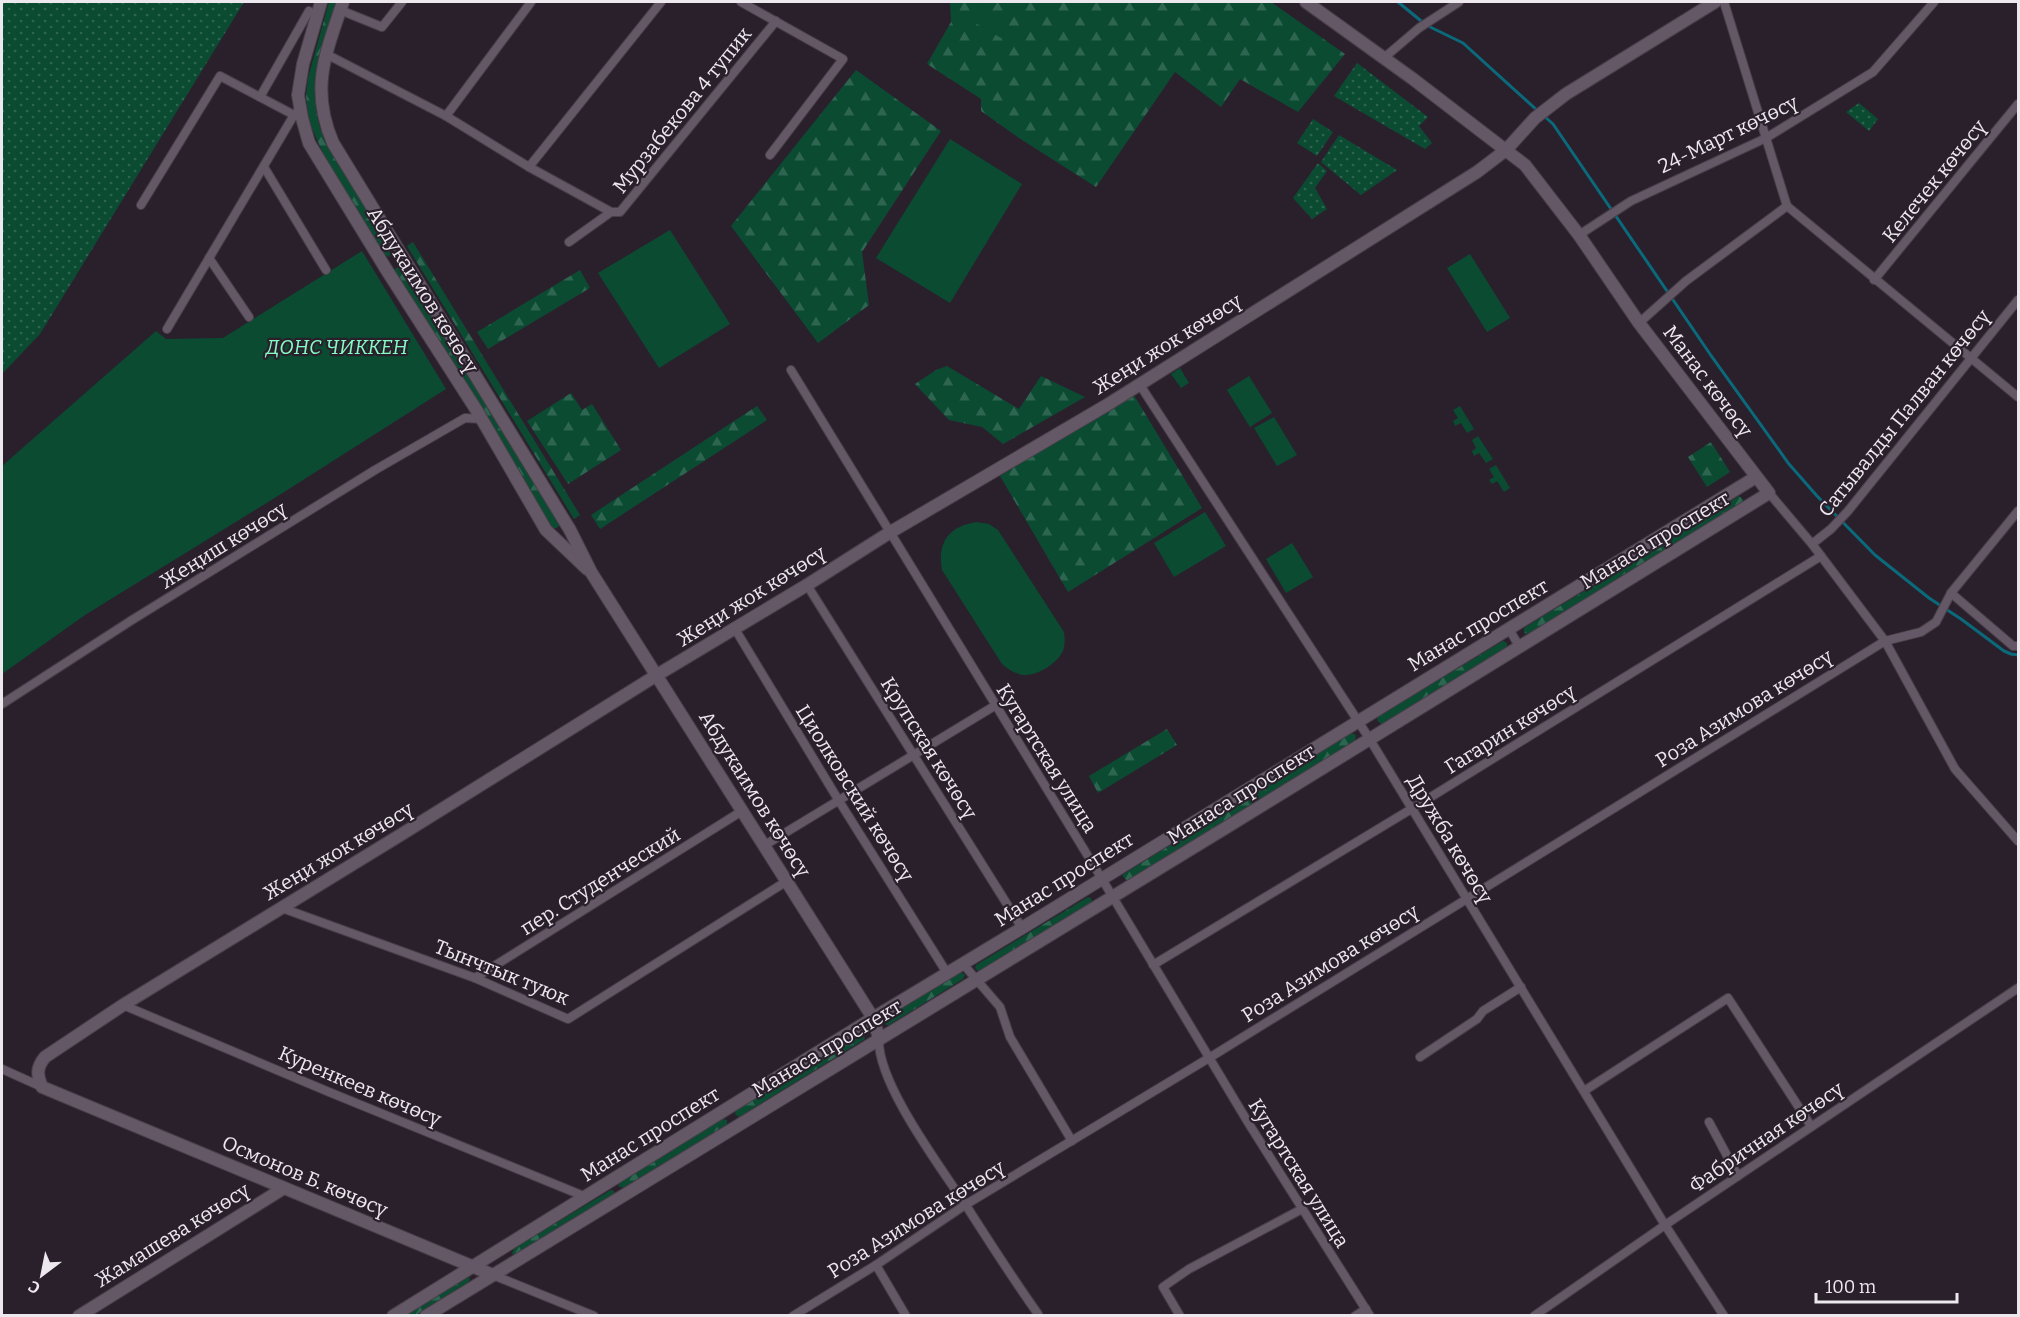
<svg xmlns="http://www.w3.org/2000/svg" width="2020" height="1317" viewBox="0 0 2020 1317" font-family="Bitter,serif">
	<defs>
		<pattern id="grass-dots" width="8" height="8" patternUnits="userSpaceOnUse" patternTransform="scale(1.5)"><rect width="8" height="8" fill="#0a4b32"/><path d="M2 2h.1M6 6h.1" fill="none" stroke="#2e6550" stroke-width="1.8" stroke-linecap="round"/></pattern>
		<pattern id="forest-firs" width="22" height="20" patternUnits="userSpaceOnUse" patternTransform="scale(1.5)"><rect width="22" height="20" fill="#0a4b32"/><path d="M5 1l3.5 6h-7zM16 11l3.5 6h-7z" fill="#2e6550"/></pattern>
	</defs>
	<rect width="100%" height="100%" fill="#2a202c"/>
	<g fill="url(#grass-dots)">
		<path d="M 2,2 L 244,2 L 40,334 L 2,374 L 2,131 L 4,128 L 2,125 Z"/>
		<path d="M 1357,63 L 1428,117 L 1419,126 L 1432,143 L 1425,149 L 1334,96 Z"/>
		<path d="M 1859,103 L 1878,119 L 1869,131 L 1846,112 Z"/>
		<path d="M 1313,119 L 1333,132 L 1317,156 L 1297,143 Z"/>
		<path d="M 1339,135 L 1397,170 L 1361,195 L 1321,162 Z"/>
		<path d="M 1318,163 L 1327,171 L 1315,188 L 1327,209 L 1312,219 L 1293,198 Z"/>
	</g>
	<g fill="url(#forest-firs)">
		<path d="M 329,2 L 337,2 C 323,46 304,93 324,138 L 390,249 L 390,257 L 382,254 L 324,155 L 309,122 L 306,96 L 308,78 Z"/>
		<path d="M 950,2 L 1271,2 L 1345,54 L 1298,112 L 1240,79 L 1221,107 L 1175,72 L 1096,187 L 1019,138 L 981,111 L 981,99 L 927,64 L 951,22 Z"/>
		<path d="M 856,70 L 941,131 L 862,252 L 869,305 L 818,343 L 731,226 Z"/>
		<path d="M 413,242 L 580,515 L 574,519 L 407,246 Z"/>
		<path d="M 400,266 L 402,267 L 560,524 L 557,528 L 551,528 L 394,272 L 395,269 Z"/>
		<path d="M 580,270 L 590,288 L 488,349 L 477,332 Z"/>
		<path d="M 947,366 L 1019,409 L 1041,376 L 1085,397 L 1003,444 L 982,427 L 949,420 L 915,384 L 936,370 Z"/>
		<path d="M 1132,392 L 1202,508 L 1068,592 L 1000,476 Z"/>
		<path d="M 571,393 L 582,410 L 592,404 L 621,450 L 568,484 L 527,421 Z"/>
		<path d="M 757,406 L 767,420 L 600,529 L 591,515 Z"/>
		<path d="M 1711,442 L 1730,472 L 1707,487 L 1688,457 Z"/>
		<path d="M 1739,496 L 1743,499 L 1743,502 L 1529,634 L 1524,633 L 1524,628 Z"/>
		<path d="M 1503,641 L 1507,643 L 1507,648 L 1385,724 L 1382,725 L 1377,720 L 1378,717 Z"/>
		<path d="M 1167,729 L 1177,745 L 1098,793 L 1089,776 Z"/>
		<path d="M 1351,733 L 1356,735 L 1355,741 L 1127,881 L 1122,875 Z"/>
		<path d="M 1088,897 L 1091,898 L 1092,903 L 979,972 L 975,968 L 976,965 Z"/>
		<path d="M 961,972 L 965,975 L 963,979 L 889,1025 L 886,1025 L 885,1019 Z"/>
		<path d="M 863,1033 L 865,1039 L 739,1117 L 735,1114 L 736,1110 L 860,1034 Z"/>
		<path d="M 723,1119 L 727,1120 L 727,1125 L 624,1188 L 618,1186 L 620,1182 Z"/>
		<path d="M 611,1190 L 614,1191 L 614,1195 L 515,1255 L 512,1254 L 514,1248 Z"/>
		<path d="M 466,1277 L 470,1278 L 469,1282 L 416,1315 L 403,1316 Z"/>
	</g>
	<g fill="#0a4b32">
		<path d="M 978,5 L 1009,23 L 1001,38 L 969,19 Z"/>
		<path d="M 950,139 L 1022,184 L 950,303 L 876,258 Z"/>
		<path d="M 670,230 L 730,324 L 659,368 L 598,273 Z"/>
		<path d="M 362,251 L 446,389 L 281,494 L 85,615 L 2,674 L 2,466 L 156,331 L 166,339 L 223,338 Z"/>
		<path d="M 1470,254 L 1510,318 L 1487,332 L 1447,268 Z"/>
		<path d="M 1180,368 L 1189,383 L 1181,388 L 1171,374 Z"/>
		<path d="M 1249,376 L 1272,413 L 1250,427 L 1227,390 Z"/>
		<path d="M 1460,406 L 1474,429 L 1467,433 L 1461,423 L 1455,426 L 1453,421 L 1458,418 L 1453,410 Z"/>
		<path d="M 1274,417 L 1297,455 L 1277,466 L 1254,428 Z"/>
		<path d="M 1478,436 L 1493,459 L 1486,463 L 1479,453 L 1474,456 L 1472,451 L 1476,448 L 1472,440 Z"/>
		<path d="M 1496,465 L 1510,488 L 1504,492 L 1497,481 L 1492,484 L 1489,480 L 1494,477 L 1489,469 Z"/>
		<path d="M 1205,512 L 1226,546 L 1174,577 L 1154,543 Z"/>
		<path d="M 977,522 L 989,524 L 998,530 L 1064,632 C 1065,639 1065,645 1063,651 C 1057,664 1037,676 1023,675 C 1015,674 1008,669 1002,664 L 942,570 C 937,542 949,526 977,522 Z"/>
		<path d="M 1292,543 L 1313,577 L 1286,593 L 1266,559 Z"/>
	</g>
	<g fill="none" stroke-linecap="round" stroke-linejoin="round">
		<g stroke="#0a6a7b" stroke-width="3">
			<path d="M 1398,2 L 1426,25 L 1463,43 L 1539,112"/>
			<path d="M 1544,116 L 1553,124 L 1710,354 L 1789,464 L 1817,496 L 1875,555 L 1929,598 L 1961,619 L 2004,651 L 2011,654 L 2018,655"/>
		</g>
		<defs>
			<g id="street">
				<path d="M 741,2 L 843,59 L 770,155"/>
				<path d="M 1724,2 L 1787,206"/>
				<path d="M 340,10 L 382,27 L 402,2"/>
				<path d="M 326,54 L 446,116 L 529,167 L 611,212 L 620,212 L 776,21"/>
				<path d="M 1385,57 L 1419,28 L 1459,2"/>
				<path d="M 260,97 L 309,11"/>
				<path d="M 446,116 L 531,2"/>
				<path d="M 264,167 L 326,270"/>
				<path d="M 529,167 L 661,2"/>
				<path d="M 141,205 L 220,76 L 294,115 L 298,111"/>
				<path d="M 1787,206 L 2018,397"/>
				<path d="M 1579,235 L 1631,201 L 1766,138 L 1873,72 L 1934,2"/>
				<path d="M 569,242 L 611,212"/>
				<path d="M 209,258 L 249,317"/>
				<path d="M 1874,280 L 2018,104"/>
				<path d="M 1639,323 L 1686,281 L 1787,206"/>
				<path d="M 167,329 L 294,115"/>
				<path d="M 791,370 L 1102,879 L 1249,1124 L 1370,1316"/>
				<path d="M 1140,385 L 1369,738 L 1665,1225 L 1724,1316"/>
				<path d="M 1769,493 L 1812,544 L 1885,641 L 1955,769 L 2018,841"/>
				<path d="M 1812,544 L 1831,529 L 1848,511 L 2018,300"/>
				<path d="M 807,585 L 1022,928"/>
				<path d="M 1951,593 L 2013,646 L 2018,646"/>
				<path d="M 735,629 L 839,801 L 947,973"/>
				<path d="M 1509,629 L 1519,646"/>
				<path d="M 2,704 L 132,620 L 375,470 L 465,418 L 482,419"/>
				<path d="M 765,845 L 996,705"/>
				<path d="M 282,908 L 475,978 L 568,1019 L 787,881"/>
				<path d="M 963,964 L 1000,1007 L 1010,1037 L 1072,1141"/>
				<path d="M 1153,965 L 1413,808 L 1821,556"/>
				<path d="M 475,978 L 742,811"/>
				<path d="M 123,1005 L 329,1092 L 586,1197"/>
				<path d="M 879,1038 C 876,1082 942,1169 967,1207 C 990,1243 1013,1279 1038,1314"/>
				<path d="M 1420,1057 L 1477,1019 L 1483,1011 L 1521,987"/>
				<path d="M 2,1069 L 42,1087"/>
				<path d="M 1584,1091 L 1728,998 L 1811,1126"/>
				<path d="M 1709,1122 L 1738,1176"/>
				<path d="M 876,1265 L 906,1316"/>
				<path d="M 493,1275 L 594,1316"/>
				<path d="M 793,1316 L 876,1265 L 965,1205 L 1209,1058 L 1885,641 L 1921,632 L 1936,622 L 1951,593 L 2018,511"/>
				<path d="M 1180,1316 L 1163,1287 L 1189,1269 L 1302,1209"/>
				<path d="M 1355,1316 L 1366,1309"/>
				<path d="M 1534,1316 L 1665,1225 L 2018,988"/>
			</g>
			<g id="secondary">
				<path d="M 321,2 L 303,64 L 298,95 L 302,118 L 309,143 L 386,269 L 477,411 L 546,530 L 587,569"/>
				<path d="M 343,2 C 325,55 310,89 333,143 L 570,530 L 591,572 L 873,1018 L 879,1038"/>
				<path d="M 493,1275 L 42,1087 C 37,1075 36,1068 45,1057 L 123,1005 L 402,834 L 657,675 L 807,585 L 889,533 L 1107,405 L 1477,172 L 1506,150 L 1535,118 L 1566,94 L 1715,2"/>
				<path d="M 79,1316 L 284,1188"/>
				<path d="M 393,1316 L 873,1018 L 1022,928 L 1756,477"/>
				<path d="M 426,1316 L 1227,827 L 1769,493 L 1639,323 L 1579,235 L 1525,165 L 1413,79 L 1306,2"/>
			</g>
		</defs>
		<use href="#street" stroke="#473e48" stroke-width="10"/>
		<use href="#secondary" stroke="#473e48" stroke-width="14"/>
		<use href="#street" stroke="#645866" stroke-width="8"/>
		<use href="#secondary" stroke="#645866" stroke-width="12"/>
	</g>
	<g text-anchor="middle" stroke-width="4.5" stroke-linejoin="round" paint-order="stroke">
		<g font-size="20" fill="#ede7ee" stroke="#2a202c">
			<text transform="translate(682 110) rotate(-51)" y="7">Мурзабекова 4 тупик</text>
			<text transform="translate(1728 134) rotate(-26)" y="7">24-Март көчөсү</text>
			<text transform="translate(1934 181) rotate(-51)" y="7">Келечек көчөсү</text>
			<text transform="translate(423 290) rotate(58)" y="7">Абдукаимов көчөсү</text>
			<text transform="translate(1167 344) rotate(-32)" y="7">Жеңи жок көчөсү</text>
			<text transform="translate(1708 381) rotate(53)" y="7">Манас көчөсү</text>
			<text transform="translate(1904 413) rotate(-51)" y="7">Сатывалды Палван көчөсү</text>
			<text transform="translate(1655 540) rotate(-31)" y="7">Манаса проспект</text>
			<text transform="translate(223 545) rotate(-32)" y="7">Жеңиш көчөсү</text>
			<text transform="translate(751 596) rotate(-32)" y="7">Жеңи жок көчөсү</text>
			<text transform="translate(1478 625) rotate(-31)" y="7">Манас проспект</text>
			<text transform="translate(1744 708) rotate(-32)" y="7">Роза Азимова көчөсү</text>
			<text transform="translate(1510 729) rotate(-32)" y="7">Гагарин көчөсү</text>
			<text transform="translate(929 748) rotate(58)" y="7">Крупская көчөсү</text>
			<text transform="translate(1047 758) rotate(58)" y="7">Кугартская улица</text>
			<text transform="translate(855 793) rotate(58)" y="7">Циолковский көчөсү</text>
			<text transform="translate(755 794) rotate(58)" y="7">Абдукаимов көчөсү</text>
			<text transform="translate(1241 794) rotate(-32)" y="7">Манаса проспект</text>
			<text transform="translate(1450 839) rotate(59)" y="7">Дружба көчөсү</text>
			<text transform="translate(338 851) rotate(-31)" y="7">Жеңи жок көчөсү</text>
			<text transform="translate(1064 879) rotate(-32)" y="7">Манас проспект</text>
			<text transform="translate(600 881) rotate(-32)" y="7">пер. Студенческий</text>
			<text transform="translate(1330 963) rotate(-32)" y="7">Роза Азимова көчөсү</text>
			<text transform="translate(502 972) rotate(22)" y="7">Тынчтык туюк</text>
			<text transform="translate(827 1048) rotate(-31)" y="7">Манаса проспект</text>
			<text transform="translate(360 1086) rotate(23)" y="7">Куренкеев көчөсү</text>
			<text transform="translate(650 1134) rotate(-32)" y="7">Манас проспект</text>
			<text transform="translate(1766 1137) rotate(-34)" y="7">Фабричная көчөсү</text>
			<text transform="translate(1299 1173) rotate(58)" y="7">Кугартская улица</text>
			<text transform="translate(305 1176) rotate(23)" y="7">Осмонов Б. көчөсү</text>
			<text transform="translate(916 1219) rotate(-32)" y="7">Роза Азимова көчөсү</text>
			<text transform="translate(172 1235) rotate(-32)" y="7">Жамашева көчөсү</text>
		</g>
		<g font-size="20" font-style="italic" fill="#86fcc5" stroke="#2a202c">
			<text x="337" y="354">ДОНС ЧИККЕН</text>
		</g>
	</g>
	<rect width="2020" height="1317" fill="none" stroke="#ede7ee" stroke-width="6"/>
	<g transform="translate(42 1275) rotate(212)" stroke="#2a202c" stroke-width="4.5" paint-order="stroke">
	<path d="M0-4.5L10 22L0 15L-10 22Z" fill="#ede7ee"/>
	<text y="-9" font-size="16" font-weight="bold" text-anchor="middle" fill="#ede7ee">С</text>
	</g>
	<path d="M1816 1293v9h141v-9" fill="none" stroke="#ede7ee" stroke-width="3"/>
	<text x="1825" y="1293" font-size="18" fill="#ede7ee" stroke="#2a202c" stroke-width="4.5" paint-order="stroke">100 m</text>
</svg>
